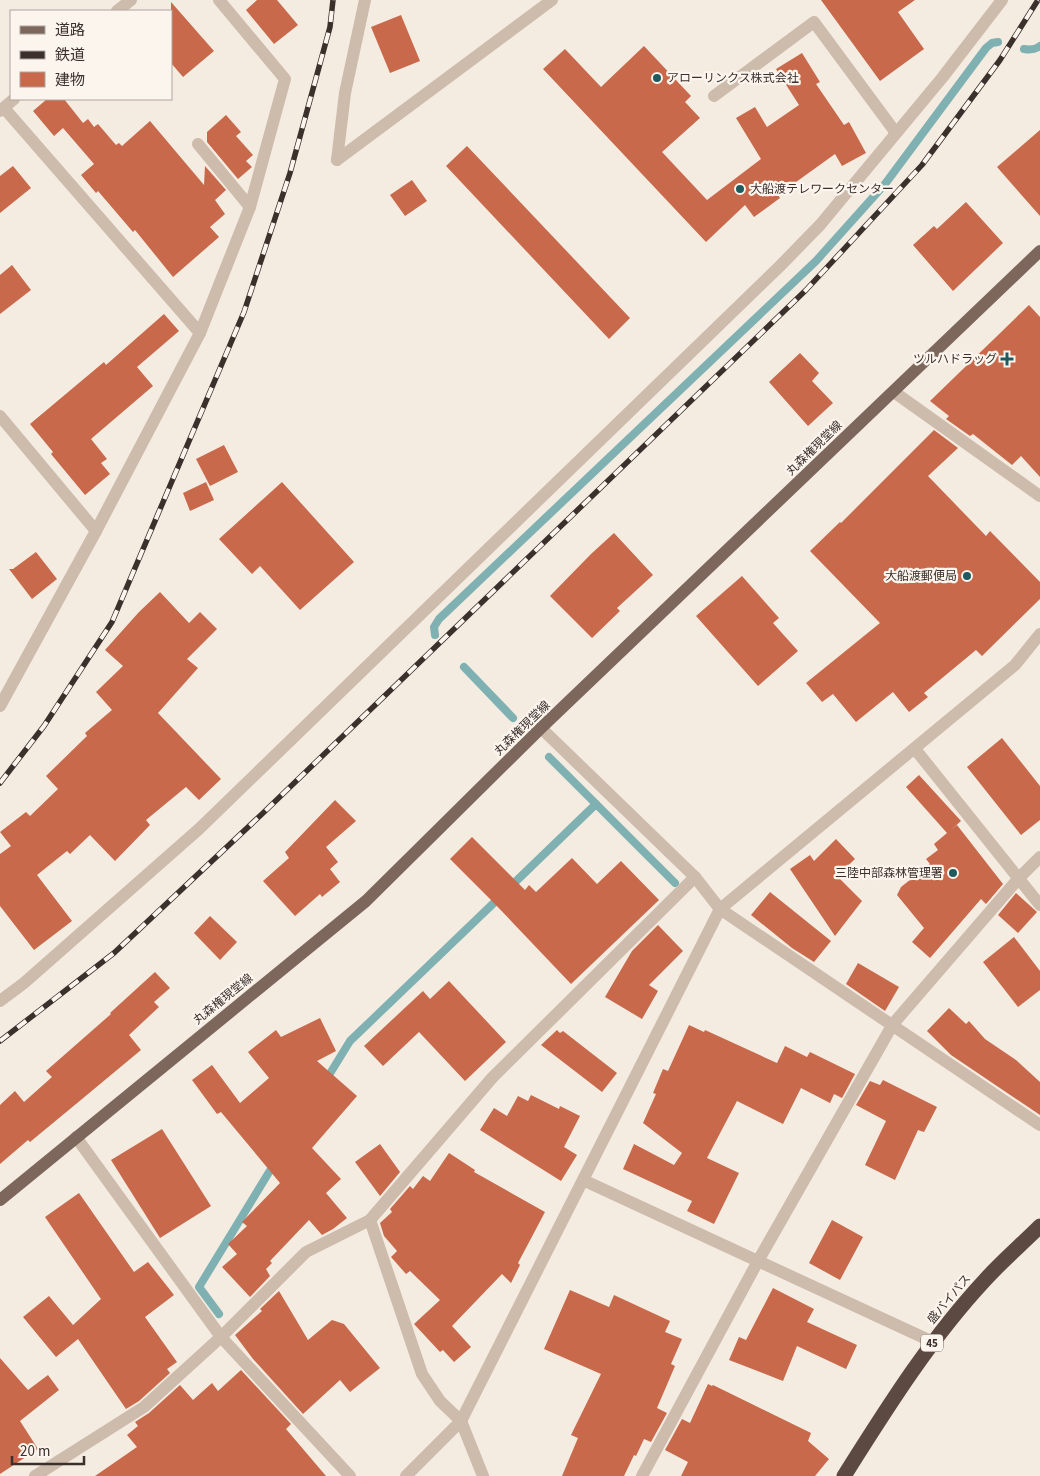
<svg xmlns="http://www.w3.org/2000/svg" width="1040" height="1476" viewBox="0 0 1040 1476" font-family="'Source Sans 3','Noto Sans JP',sans-serif">
	<rect width="100%" height="100%" fill="#f4ebe1"/>
	<g fill="none" stroke-linecap="round" stroke-linejoin="round">
		<g stroke="#7fb0b2" stroke-width="8">
			<path d="M 1024,49 C 1030,50 1035,50 1040,46"/>
			<path d="M 435,635 L 434,627 L 439,619 L 816,261 L 885,184 L 986,48 L 992,43 L 998,42"/>
			<path d="M 464,667 L 513,718"/>
			<path d="M 549,757 L 675,883"/>
			<path d="M 510,887 L 596,804"/>
			<path d="M 326,1080 L 350,1041 L 500,897"/>
			<path d="M 219,1314 L 199,1287 L 274,1164"/>
		</g>
	</g>
	<g fill="#c8694b">
		<path d="M 257,0 L 277,0 L 298,25 L 274,44 L 246,10 Z"/>
		<path d="M 821,0 L 915,0 L 898,12 L 924,49 L 880,81 Z"/>
		<path d="M 171,2 L 214,51 L 183,77 L 171,63 Z"/>
		<path d="M 401,15 L 420,61 L 390,73 L 371,27 Z"/>
		<path d="M 644,46 L 691,96 L 685,102 L 700,118 L 662,152 L 707,200 L 761,159 L 736,118 L 755,107 L 767,127 L 799,105 L 776,69 L 802,53 L 820,82 L 816,84 L 844,125 L 849,122 L 866,153 L 842,166 L 835,154 L 778,195 L 780,198 L 754,217 L 745,205 L 706,242 L 543,69 L 565,49 L 601,87 Z"/>
		<path d="M 47,99 L 64,99 L 83,123 L 88,119 L 94,127 L 98,124 L 116,145 L 119,143 L 122,146 L 150,121 L 204,185 L 205,166 L 226,190 L 215,200 L 225,214 L 210,227 L 219,237 L 173,277 L 135,230 L 133,232 L 98,191 L 96,193 L 81,175 L 94,164 L 63,128 L 54,136 L 33,111 Z"/>
		<path d="M 226,115 L 241,132 L 236,136 L 253,155 L 246,161 L 252,167 L 238,179 L 207,142 L 207,132 Z"/>
		<path d="M 1040,130 L 1040,216 L 997,167 Z"/>
		<path d="M 467,146 L 630,318 L 609,339 L 446,166 Z"/>
		<path d="M 13,166 L 31,188 L 0,213 L 0,176 Z"/>
		<path d="M 412,180 L 427,201 L 405,216 L 390,195 Z"/>
		<path d="M 966,202 L 1003,243 L 953,291 L 913,245 L 934,226 L 937,229 Z"/>
		<path d="M 12,265 L 31,290 L 0,314 L 0,275 Z"/>
		<path d="M 1029,305 L 1040,317 L 1040,477 L 1021,456 L 1012,465 L 973,434 L 970,436 L 946,419 L 949,416 L 930,401 Z"/>
		<path d="M 164,314 L 179,331 L 137,367 L 153,386 L 91,439 L 107,459 L 101,463 L 110,474 L 85,495 L 51,454 L 53,452 L 30,424 L 104,362 L 106,365 Z"/>
		<path d="M 800,353 L 819,373 L 812,381 L 833,403 L 808,426 L 769,382 Z"/>
		<path d="M 934,430 L 958,448 L 928,476 L 986,536 L 990,531 L 1040,582 L 1040,599 L 982,656 L 976,650 L 924,693 L 928,697 L 909,712 L 893,692 L 856,722 L 833,694 L 822,702 L 806,683 L 880,623 L 810,551 L 840,522 L 841,523 Z"/>
		<path d="M 224,445 L 238,472 L 210,486 L 196,459 Z"/>
		<path d="M 206,482 L 214,500 L 190,511 L 183,493 Z"/>
		<path d="M 282,482 L 354,562 L 300,610 L 260,566 L 252,574 L 219,539 Z"/>
		<path d="M 614,533 L 653,575 L 617,608 L 620,611 L 592,638 L 550,596 L 591,554 Z"/>
		<path d="M 36,552 L 57,579 L 32,599 L 9,569 L 13,569 Z"/>
		<path d="M 742,576 L 779,618 L 773,623 L 798,651 L 758,686 L 696,616 Z"/>
		<path d="M 160,592 L 189,623 L 200,612 L 217,629 L 187,659 L 198,668 L 158,713 L 221,779 L 199,800 L 186,787 L 146,820 L 150,825 L 115,861 L 90,835 L 70,854 L 67,851 L 37,875 L 72,921 L 34,950 L 0,906 L 0,854 L 11,846 L 0,832 L 26,812 L 30,816 L 58,789 L 46,776 L 87,736 L 85,733 L 112,710 L 96,692 L 123,666 L 105,650 L 139,612 Z"/>
		<path d="M 1002,738 L 1040,786 L 1040,820 L 1021,835 L 967,767 Z"/>
		<path d="M 919,775 L 961,821 L 951,830 L 957,825 L 1003,884 L 986,904 L 981,899 L 930,958 L 912,942 L 924,928 L 897,895 L 901,887 L 930,864 L 926,859 L 938,850 L 934,844 L 947,833 L 906,787 Z"/>
		<path d="M 335,800 L 356,821 L 326,847 L 338,862 L 330,869 L 340,882 L 322,897 L 320,894 L 295,916 L 263,881 L 289,858 L 285,852 Z"/>
		<path d="M 472,837 L 525,890 L 529,885 L 536,892 L 572,858 L 597,884 L 621,861 L 659,900 L 571,984 L 494,903 L 450,859 Z"/>
		<path d="M 836,839 L 855,859 L 837,876 L 862,901 L 835,936 L 790,869 L 810,855 L 814,861 Z"/>
		<path d="M 770,892 L 831,941 L 814,962 L 792,948 L 751,915 Z"/>
		<path d="M 1016,893 L 1037,912 L 1018,933 L 998,915 Z"/>
		<path d="M 210,916 L 237,942 L 220,960 L 194,933 Z"/>
		<path d="M 658,925 L 683,951 L 649,985 L 658,991 L 642,1019 L 605,997 L 632,951 Z"/>
		<path d="M 1014,937 L 1040,971 L 1040,990 L 1018,1007 L 983,962 Z"/>
		<path d="M 858,963 L 899,987 L 885,1011 L 846,984 Z"/>
		<path d="M 155,972 L 170,988 L 154,1002 L 159,1007 L 129,1035 L 141,1050 L 76,1104 L 30,1142 L 28,1140 L 0,1164 L 0,1105 L 15,1091 L 24,1102 L 52,1077 L 46,1071 L 111,1014 L 110,1013 Z"/>
		<path d="M 449,981 L 506,1042 L 465,1081 L 419,1032 L 383,1066 L 364,1046 L 423,991 L 430,999 Z"/>
		<path d="M 949,1008 L 966,1024 L 969,1021 L 985,1039 L 1016,1060 L 1040,1082 L 1040,1115 L 951,1055 L 927,1031 Z"/>
		<path d="M 320,1018 L 336,1051 L 317,1061 L 357,1096 L 312,1148 L 341,1179 L 326,1193 L 347,1218 L 333,1229 L 322,1235 L 309,1220 L 270,1261 L 272,1263 L 266,1269 L 270,1276 L 250,1297 L 222,1267 L 237,1254 L 228,1244 L 247,1226 L 242,1222 L 280,1183 L 221,1112 L 217,1114 L 192,1080 L 212,1065 L 240,1103 L 269,1078 L 248,1052 L 276,1030 L 281,1037 Z"/>
		<path d="M 689,1025 L 704,1032 L 705,1030 L 777,1063 L 785,1046 L 807,1057 L 810,1052 L 855,1074 L 842,1098 L 834,1094 L 830,1103 L 801,1088 L 783,1124 L 737,1101 L 707,1158 L 739,1173 L 714,1224 L 687,1211 L 692,1201 L 623,1169 L 634,1144 L 674,1165 L 682,1153 L 643,1123 L 656,1094 L 653,1093 L 663,1069 L 668,1071 Z"/>
		<path d="M 557,1030 L 560,1033 L 563,1031 L 617,1073 L 602,1092 L 541,1045 Z"/>
		<path d="M 883,1080 L 937,1107 L 924,1132 L 918,1130 L 895,1180 L 865,1165 L 886,1121 L 856,1105 L 870,1081 L 880,1085 Z"/>
		<path d="M 531,1095 L 559,1109 L 560,1106 L 580,1116 L 564,1147 L 577,1155 L 561,1181 L 480,1130 L 494,1108 L 507,1116 L 518,1096 L 528,1101 Z"/>
		<path d="M 162,1129 L 211,1206 L 160,1238 L 111,1160 Z"/>
		<path d="M 380,1144 L 400,1172 L 380,1196 L 355,1162 Z"/>
		<path d="M 449,1153 L 475,1170 L 474,1172 L 545,1212 L 518,1263 L 520,1265 L 511,1283 L 502,1274 L 452,1326 L 471,1347 L 454,1362 L 443,1350 L 440,1352 L 414,1324 L 440,1300 L 410,1271 L 406,1274 L 391,1257 L 397,1251 L 384,1236 L 380,1223 L 392,1212 L 390,1209 L 410,1186 L 413,1189 L 423,1176 L 430,1181 Z"/>
		<path d="M 79,1193 L 134,1272 L 148,1262 L 174,1295 L 145,1317 L 177,1362 L 167,1369 L 170,1373 L 139,1401 L 126,1409 L 78,1339 L 56,1357 L 23,1317 L 49,1296 L 73,1325 L 101,1299 L 45,1217 Z"/>
		<path d="M 832,1220 L 863,1237 L 840,1280 L 809,1263 Z"/>
		<path d="M 773,1288 L 814,1309 L 807,1322 L 857,1345 L 846,1369 L 797,1346 L 783,1381 L 729,1360 L 739,1337 L 746,1340 Z"/>
		<path d="M 570,1290 L 609,1307 L 614,1295 L 670,1321 L 665,1332 L 682,1339 L 671,1364 L 675,1366 L 657,1408 L 667,1413 L 651,1442 L 644,1439 L 636,1456 L 634,1455 L 624,1476 L 562,1476 L 578,1438 L 571,1435 L 601,1374 L 544,1349 Z"/>
		<path d="M 279,1291 L 308,1340 L 332,1320 L 344,1324 L 380,1368 L 350,1392 L 340,1380 L 303,1414 L 253,1359 L 235,1335 L 262,1311 L 260,1309 Z"/>
		<path d="M 0,1358 L 28,1390 L 48,1375 L 59,1390 L 20,1421 L 38,1449 L 0,1474 Z"/>
		<path d="M 241,1370 L 291,1424 L 286,1429 L 326,1476 L 95,1476 L 137,1447 L 127,1435 L 138,1426 L 135,1422 L 149,1413 L 180,1385 L 193,1400 L 212,1383 L 218,1391 Z"/>
		<path d="M 708,1384 L 712,1386 L 713,1385 L 811,1433 L 808,1441 L 829,1459 L 815,1476 L 681,1476 L 688,1462 L 665,1450 L 682,1419 L 690,1423 Z"/>
	</g>
	<g fill="none" stroke-linecap="round" stroke-linejoin="round">
		<g stroke="#cdbbac" stroke-width="12">
			<path d="M 117,11 L 131,0"/>
			<path d="M 714,96 L 814,22 L 896,133"/>
			<path d="M 4,108 L 200,333"/>
			<path d="M 0,111 L 14,99"/>
			<path d="M 198,144 L 250,207"/>
			<path d="M 337,160 L 552,0"/>
			<path d="M 337,160 L 345,93 L 365,0"/>
			<path d="M 894,392 L 1040,496"/>
			<path d="M 0,416 L 96,531"/>
			<path d="M 0,706 L 96,531 L 200,333 L 250,207 L 285,79 L 219,0"/>
			<path d="M 541,728 L 695,877 L 720,909 L 1040,1125"/>
			<path d="M 915,749 L 1040,905"/>
			<path d="M 0,1001 L 24,983 L 199,829 L 780,266 L 820,225 L 942,78 L 1002,0"/>
			<path d="M 76,1137 L 221,1337 L 350,1476"/>
			<path d="M 583,1180 L 933,1342"/>
			<path d="M 370,1220 L 422,1374 L 440,1401 L 461,1421 L 483,1476"/>
			<path d="M 35,1476 L 144,1407 L 221,1337 L 306,1252 L 370,1220 L 492,1078 L 695,877"/>
			<path d="M 406,1476 L 461,1421 L 720,909 L 1015,665 L 1040,634"/>
			<path d="M 642,1476 L 758,1261 L 893,1024 L 1019,878 L 1040,857"/>
		</g>
		<path stroke="#7d675c" stroke-width="12" d="M 0,1200 L 366,901 L 541,728 L 1040,251"/>
		<path stroke="#5c4a42" stroke-width="15" d="M 844,1476 C 887,1408 930,1339 985,1280 C 1002,1261 1022,1244 1040,1226"/>
		<defs>
			<g id="rail">
				<path d="M 0,783 L 44,726 L 112,622 L 244,312 L 290,173 L 330,27 L 333,0"/>
				<path d="M 0,1041 L 114,953 L 262,814 L 806,290 L 922,165 L 1000,60 L 1038,0"/>
			</g>
		</defs>
		<use href="#rail" stroke="#3b302b" stroke-width="5.5"/>
		<use href="#rail" stroke="#fbf5ee" stroke-width="4" stroke-dasharray="11" stroke-linecap="butt"/>
	</g>
	<g fill="#1f5a5e" stroke="#fbf5ee" stroke-width="2">
		<circle cx="657" cy="78" r="5"/>
		<circle cx="740" cy="189" r="5"/>
		<path d="M1004.5 351.5h5v5h5v5h-5v5h-5v-5h-5v-5h5z"/>
		<circle cx="967" cy="576" r="5"/>
		<circle cx="953" cy="873" r="5"/>
	</g>
	<g text-anchor="middle" stroke-width="4.5" stroke-linejoin="round" paint-order="stroke">
		<rect fill="#fbf5ee" stroke="#756b66" stroke-width="1" x="921" y="1334.5" width="22" height="17" rx="4"/>
		<g font-size="11" font-weight="bold" fill="#3b302b">
			<text x="932" y="1347">45</text>
		</g>
		<g font-size="12" fill="#3b302b" stroke="#fbf5ee" text-anchor="end">
			<text x="667" y="82" text-anchor="start">アローリンクス株式会社</text>
			<text x="750" y="193" text-anchor="start">大船渡テレワークセンター</text>
			<text x="997" y="363">ツルハドラッグ</text>
			<text x="957" y="580">大船渡郵便局</text>
			<text x="943" y="877">三陸中部森林管理署</text>
		</g>
		<g font-size="12" fill="#3b302b" stroke="#fbf5ee">
			<text transform="translate(814 448) rotate(-44)" y="4">丸森権現堂線</text>
			<text transform="translate(522 728) rotate(-44)" y="4">丸森権現堂線</text>
			<text transform="translate(223 999) rotate(-39)" y="4">丸森権現堂線</text>
			<text transform="translate(949 1299) rotate(-50)" y="4">盛バイパス</text>
		</g>
	</g>
	<rect x="10" y="10" width="162" height="90" fill="#fbf5ee" stroke="#aea6a0"/>
	<rect x="20" y="26" width="25" height="8" fill="#7d675c" stroke="#aea6a0"/>
	<text x="55" y="35" font-size="15" fill="#3b302b">道路</text>
	<rect x="20" y="51" width="25" height="8" fill="#3b302b" stroke="#aea6a0"/>
	<text x="55" y="60" font-size="15" fill="#3b302b">鉄道</text>
	<rect x="20" y="72" width="25" height="15" fill="#c8694b" stroke="#aea6a0"/>
	<text x="55" y="85" font-size="15" fill="#3b302b">建物</text>
	<path d="M12 1456v8h72v-8" fill="none" stroke="#3b302b" stroke-width="2.5"/>
	<text x="20" y="1456" font-size="15" fill="#3b302b" stroke="#fbf5ee" stroke-width="4" paint-order="stroke">20 m</text>
</svg>
